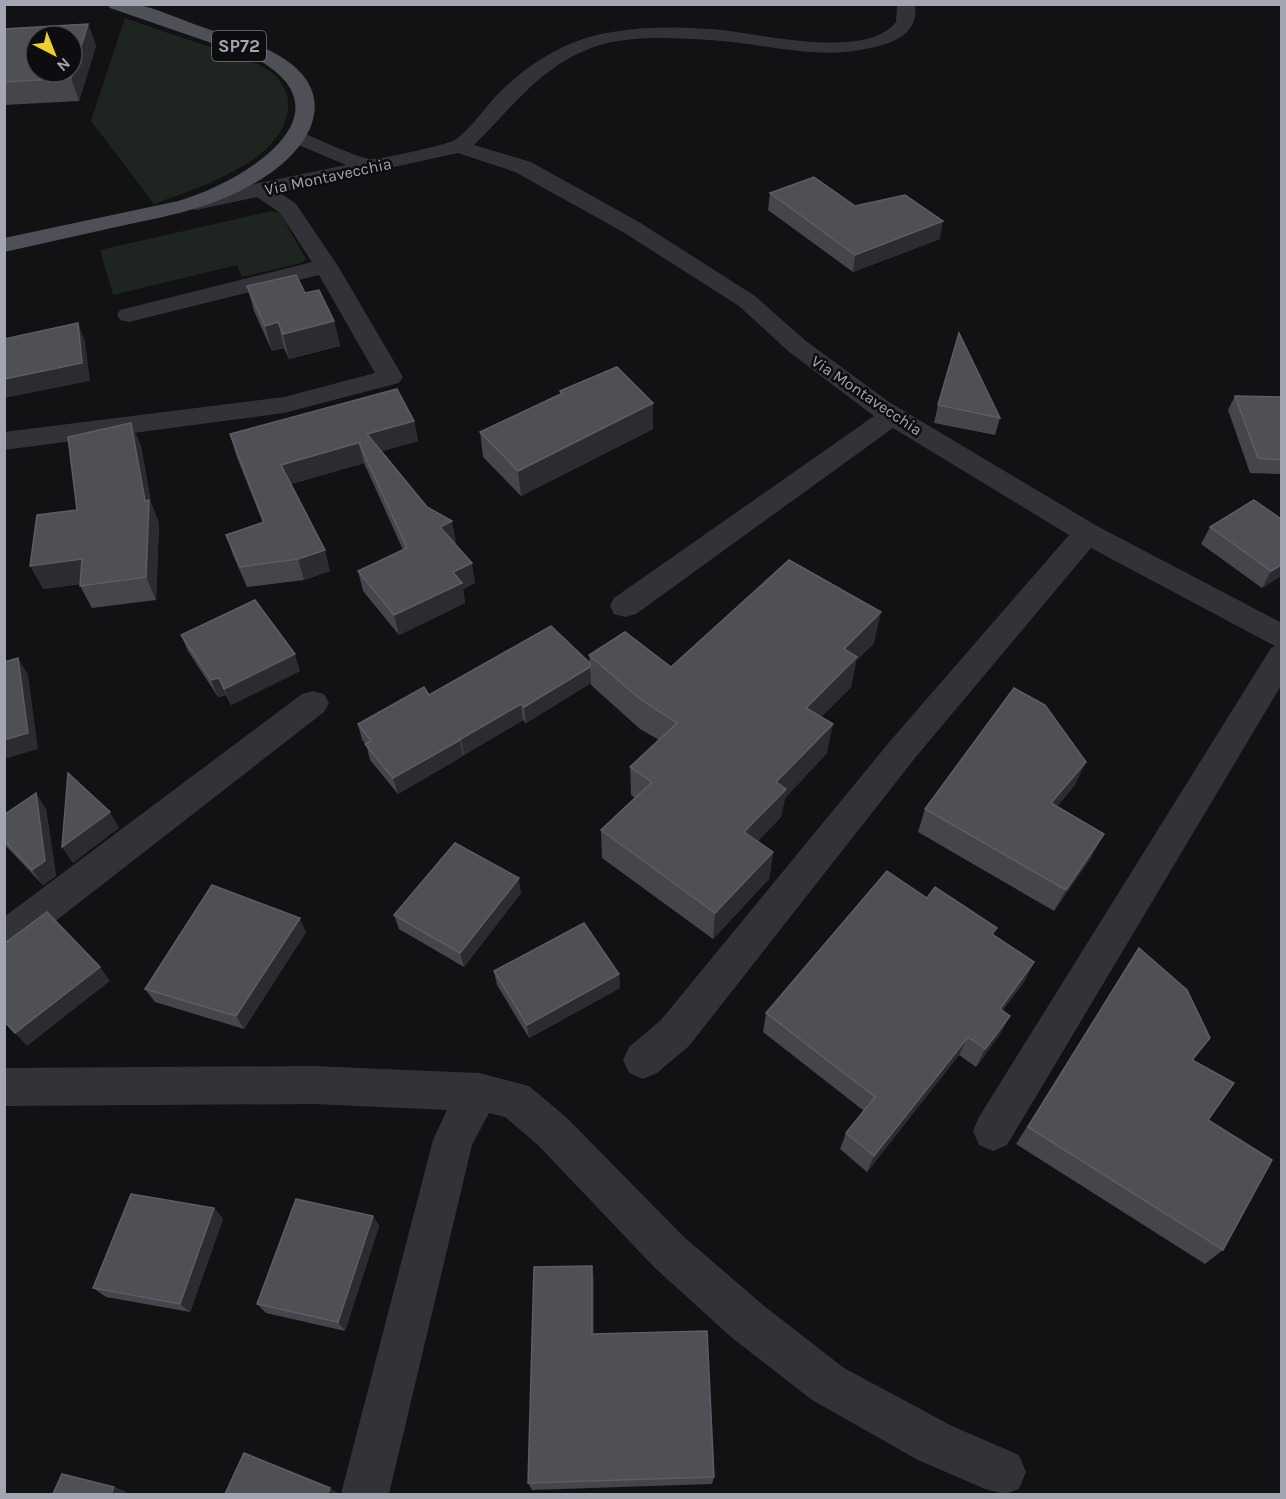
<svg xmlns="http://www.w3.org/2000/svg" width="1286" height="1499" viewBox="0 0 1286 1499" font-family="Karla,sans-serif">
	<rect width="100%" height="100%" fill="#121113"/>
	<g fill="#1e2520">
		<path d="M 125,18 C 153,28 180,37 208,46 C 230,53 252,59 271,72 C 280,79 288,91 288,103 C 290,160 198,188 154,204 L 91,121 Z"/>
		<path d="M 271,211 L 280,213 L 306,259 L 301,263 L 242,277 L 237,265 L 113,295 L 100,250 Z"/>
	</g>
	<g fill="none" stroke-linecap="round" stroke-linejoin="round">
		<g fill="#333238" fill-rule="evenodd">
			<path d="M 897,4 L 915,4 C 918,26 905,38 886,44 C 820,64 775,44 710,40 C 673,38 632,35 597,46 C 542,64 513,107 474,145 L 531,162 L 639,222 L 755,296 L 806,341 L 889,402 L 1097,526 L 1282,623 L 1282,684 L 1007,1145 L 993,1151 L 979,1145 L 973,1131 L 979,1117 L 1271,648 L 1275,646 L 1091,548 L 915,758 L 689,1046 L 657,1073 L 643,1079 L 629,1073 L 623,1060 L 629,1047 L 661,1020 L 891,740 L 1069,535 L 893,428 L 636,614 L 625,617 L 614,614 L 610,606 L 614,598 L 874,416 L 788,351 L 739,306 L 623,232 L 515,172 L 458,153 L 279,192 L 296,204 L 338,266 L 403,377 L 399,383 L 284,413 L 4,450 L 4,432 L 284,397 L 375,373 L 319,275 L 129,322 L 120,320 L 117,315 L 120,310 L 312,262 L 280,213 L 257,197 L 196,210 L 188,208 L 185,203 L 188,198 L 196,196 L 346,165 L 289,141 L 286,137 L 289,133 L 296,131 L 303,133 C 316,138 360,159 371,159 C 379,160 449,144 455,140 C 470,129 482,112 495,97 C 527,64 566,39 612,32 C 644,26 678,27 711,29 C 756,32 864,62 896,22 Z"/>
			<path d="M 313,691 L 324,694 L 329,703 L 324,712 L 17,951 L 4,955 L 4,917 L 302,694 Z"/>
			<path d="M 313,1066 L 479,1073 L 529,1086 L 566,1117 L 684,1237 L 763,1305 L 844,1368 L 952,1426 L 1019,1455 L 1026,1472 L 1019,1489 L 1005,1494 L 985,1489 L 918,1460 L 812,1400 L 731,1337 L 654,1267 L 538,1145 L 505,1117 L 489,1113 L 472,1145 L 389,1494 L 341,1494 L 433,1140 L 447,1110 L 313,1104 L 4,1106 L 4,1068 Z"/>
		</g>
		<path fill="#4f4f57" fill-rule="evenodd" d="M 107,4 C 116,4 126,3 135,4 C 157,8 186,22 208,29 C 230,37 256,42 276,54 C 338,88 318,140 269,174 C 219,208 172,215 116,227 C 79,235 42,244 4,252 L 4,238 L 178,201 C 239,184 358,114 255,58 L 110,8 Z"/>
	</g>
	<g fill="#45454b">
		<path d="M 88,24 L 96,46 L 79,101 L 4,105 L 4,29 Z"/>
		<path d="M 770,193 L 855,206 L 940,239 L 853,272 L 768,210 Z"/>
		<path d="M 247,286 L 305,293 L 334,321 L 340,346 L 289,359 L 284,348 L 272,351 L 254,311 Z"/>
		<path d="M 560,391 L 653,403 L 653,429 L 521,496 L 483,457 L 480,432 L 560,394 Z"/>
		<path d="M 1235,396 L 1281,397 L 1281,474 L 1250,473 L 1228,410 Z"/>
		<path d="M 938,405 L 1000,418 L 995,435 L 934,423 Z"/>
		<path d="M 414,421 L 418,441 L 382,451 L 456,542 L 454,543 L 475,583 L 463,589 L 465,603 L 399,635 L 363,591 L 358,571 L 403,550 L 364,463 L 291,484 L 330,571 L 304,580 L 247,587 L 233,555 L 226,535 L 263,523 L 236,455 L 230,434 Z"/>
		<path d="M 131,423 L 141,446 L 151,503 L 159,523 L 156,600 L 92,608 L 80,586 L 80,584 L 43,589 L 77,510 Z"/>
		<path d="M 1281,519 L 1281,576 L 1262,588 L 1201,544 L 1210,527 Z"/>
		<path d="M 181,635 L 300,671 L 231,705 L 226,695 L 218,697 L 188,651 Z"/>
		<path d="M 874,643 L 856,661 L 851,687 L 821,717 L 827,753 L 785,798 L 781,817 L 758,841 L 773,852 L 769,879 L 713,939 L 602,858 L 601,830 L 635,798 L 631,795 L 630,767 L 659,740 L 640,729 L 591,685 L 591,683 L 526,723 L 523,720 L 464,755 L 463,755 L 463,756 L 398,794 L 370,760 L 366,744 L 362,740 L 358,724 L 429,695 L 590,663 L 589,655 L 671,667 Z"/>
		<path d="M 1075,785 L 1057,806 L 1092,856 L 1054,911 L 918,832 L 925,809 Z"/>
		<path d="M 46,809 L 56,876 L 43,885 L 4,844 L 4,815 Z"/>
		<path d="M 521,893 L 464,967 L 399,929 L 394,915 Z"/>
		<path d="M 927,898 L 1034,962 L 1024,982 L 1003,1010 L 1010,1016 L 1000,1034 L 976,1067 L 959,1055 L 867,1172 L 840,1149 L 846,1133 L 864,1111 L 763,1032 L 766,1013 Z"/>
		<path d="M 306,932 L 244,1029 L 155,1002 L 145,989 Z"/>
		<path d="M 1139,948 L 1192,1060 L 1208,1120 L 1223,1250 L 1205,1264 L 1016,1144 L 1126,968 Z"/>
		<path d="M 494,971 L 619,974 L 620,988 L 529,1038 L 497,985 Z"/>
		<path d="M 214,1208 L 223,1219 L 190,1312 L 106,1297 L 93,1288 Z"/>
		<path d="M 373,1216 L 379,1226 L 345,1331 L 266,1313 L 257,1304 Z"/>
		<path d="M 594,1279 L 594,1334 L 714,1477 L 712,1484 L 532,1490 L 528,1483 Z"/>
	</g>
	<g fill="#2c2c30">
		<path d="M 88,24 L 96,46 L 79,101 L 71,78 Z"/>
		<path d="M 943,221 L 940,239 L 853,272 L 855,255 Z"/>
		<path d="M 334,321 L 340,346 L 289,359 L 283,334 Z"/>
		<path d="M 278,322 L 284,348 L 272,351 L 265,326 Z"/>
		<path d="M 78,323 L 85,341 L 90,381 L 4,398 L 4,379 Z"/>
		<path d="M 653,403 L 653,429 L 521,496 L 518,471 Z"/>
		<path d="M 414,421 L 418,441 L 372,454 L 367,434 Z"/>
		<path d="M 131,423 L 141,446 L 151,503 L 159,523 L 156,600 L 146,577 L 145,501 Z"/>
		<path d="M 361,442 L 359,443 L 364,463 L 287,485 L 281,465 Z"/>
		<path d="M 452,521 L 456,542 L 444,547 L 440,527 Z"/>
		<path d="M 325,550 L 330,571 L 304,580 L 298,559 Z"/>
		<path d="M 82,559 L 93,582 L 43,589 L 30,566 Z"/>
		<path d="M 472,563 L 475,583 L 463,589 L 465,603 L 399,635 L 394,615 L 453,572 Z"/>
		<path d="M 1281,565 L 1281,576 L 1262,588 L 1271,571 Z"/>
		<path d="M 881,612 L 874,643 L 856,661 L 851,687 L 801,737 L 806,708 L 844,649 Z"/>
		<path d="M 295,654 L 300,671 L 231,705 L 224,689 Z"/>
		<path d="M 18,658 L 28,675 L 38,749 L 4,759 L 4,740 Z"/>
		<path d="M 590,667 L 591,683 L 526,723 L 524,707 Z"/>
		<path d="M 219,678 L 226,695 L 218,697 L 211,680 Z"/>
		<path d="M 521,704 L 523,720 L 464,755 L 461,739 Z"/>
		<path d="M 833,724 L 827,753 L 785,798 L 781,817 L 741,859 L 744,832 L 776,782 Z"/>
		<path d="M 460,740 L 463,756 L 398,794 L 393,778 Z"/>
		<path d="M 1086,762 L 1075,785 L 1041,826 L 1051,803 Z"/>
		<path d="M 36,793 L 46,809 L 56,876 L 43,885 L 32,870 Z"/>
		<path d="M 110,812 L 119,828 L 73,863 L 62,847 Z"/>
		<path d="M 1104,834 L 1092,856 L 1054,911 L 1066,890 Z"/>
		<path d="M 773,852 L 769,879 L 713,939 L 715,913 Z"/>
		<path d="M 519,878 L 521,893 L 464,967 L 460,953 Z"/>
		<path d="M 300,918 L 306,932 L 244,1029 L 236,1016 Z"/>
		<path d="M 1034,962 L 1024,982 L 990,1027 L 1000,1009 Z"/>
		<path d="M 100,967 L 110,981 L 27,1046 L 15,1033 Z"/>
		<path d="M 619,974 L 620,988 L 529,1038 L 527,1025 Z"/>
		<path d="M 1010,1016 L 1000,1034 L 976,1067 L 985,1049 Z"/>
		<path d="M 968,1037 L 959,1055 L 867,1172 L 874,1156 Z"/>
		<path d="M 214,1208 L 223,1219 L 190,1312 L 180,1304 Z"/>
		<path d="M 373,1216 L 379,1226 L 345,1331 L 338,1322 Z"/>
		<path d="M 592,1266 L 594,1279 L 594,1346 L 592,1334 Z"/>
		<path d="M 114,1487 L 127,1492 L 126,1494 L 111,1494 Z"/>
		<path d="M 330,1488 L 338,1493 L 337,1494 L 327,1494 Z"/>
	</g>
	<g fill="#4f5056" stroke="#5c5d65" stroke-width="1.5" fill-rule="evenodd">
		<path d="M 88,24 L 71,78 L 4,82 L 4,29 ZM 36,36 L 72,36 L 72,72 L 36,72 Z"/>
		<path d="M 814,177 L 855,206 L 905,195 L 943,221 L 855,255 L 770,193 Z"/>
		<path d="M 296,275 L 305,293 L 319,290 L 334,321 L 283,334 L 278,322 L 265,326 L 247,286 Z"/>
		<path d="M 78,323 L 82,363 L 4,379 L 4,339 Z"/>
		<path d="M 959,333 L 1000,418 L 938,405 Z"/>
		<path d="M 617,367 L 653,403 L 518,471 L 480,432 L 563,393 L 560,391 Z"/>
		<path d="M 397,389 L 414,421 L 367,434 L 427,507 L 452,521 L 440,527 L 472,563 L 453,572 L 462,583 L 394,615 L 358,571 L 407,548 L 359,443 L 361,442 L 281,465 L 325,550 L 298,559 L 240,567 L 226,535 L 264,522 L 230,434 Z"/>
		<path d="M 1235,396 L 1281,397 L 1281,460 L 1258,458 Z"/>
		<path d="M 131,423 L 145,501 L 149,500 L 146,577 L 80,586 L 82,559 L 30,566 L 37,515 L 77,510 L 68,437 Z"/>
		<path d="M 1254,500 L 1281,519 L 1281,565 L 1271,571 L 1210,527 Z"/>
		<path d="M 789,560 L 881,612 L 844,649 L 857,657 L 806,708 L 833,724 L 776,782 L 786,789 L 744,832 L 773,852 L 715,913 L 601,830 L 652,782 L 630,767 L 677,723 L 640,699 L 589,655 L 625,632 L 671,667 Z"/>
		<path d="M 255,600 L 295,654 L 224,689 L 219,678 L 211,680 L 181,635 Z"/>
		<path d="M 551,626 L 590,663 L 590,667 L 524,707 L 521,704 L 461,739 L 458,738 L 460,740 L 393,778 L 365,744 L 371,741 L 358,724 L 424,687 L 429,695 Z"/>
		<path d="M 18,658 L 28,733 L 4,740 L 4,662 Z"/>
		<path d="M 1014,688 L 1045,705 L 1086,762 L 1051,803 L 1104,834 L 1066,890 L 925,809 Z"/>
		<path d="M 68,773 L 110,812 L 62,847 Z"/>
		<path d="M 36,793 L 45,861 L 32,870 L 4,840 L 4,815 Z"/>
		<path d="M 455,843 L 519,878 L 460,953 L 394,915 Z"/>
		<path d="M 887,871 L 927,898 L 935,887 L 997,928 L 992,934 L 1034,962 L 1000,1009 L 1010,1016 L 985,1049 L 968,1037 L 874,1156 L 846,1133 L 875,1097 L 766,1013 Z"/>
		<path d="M 212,885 L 300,918 L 236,1016 L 145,989 Z"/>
		<path d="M 47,912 L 100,967 L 15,1033 L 4,1021 L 4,944 Z"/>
		<path d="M 584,923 L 619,974 L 527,1025 L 494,971 Z"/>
		<path d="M 1139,948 L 1187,990 L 1210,1038 L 1192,1060 L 1234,1083 L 1208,1120 L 1272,1160 L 1223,1250 L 1028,1127 Z"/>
		<path d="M 131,1194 L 214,1208 L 180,1304 L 93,1288 Z"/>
		<path d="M 296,1199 L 373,1216 L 338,1322 L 257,1304 Z"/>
		<path d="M 592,1266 L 592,1334 L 707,1331 L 714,1477 L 528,1483 L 534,1267 Z"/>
		<path d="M 244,1453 L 330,1488 L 327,1494 L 225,1494 Z"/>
		<path d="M 62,1474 L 114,1487 L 111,1494 L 53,1494 Z"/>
	</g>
	<g text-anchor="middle" stroke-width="5" stroke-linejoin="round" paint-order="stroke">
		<g font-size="16" fill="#a3a5b3" stroke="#0d0c0e">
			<text transform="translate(328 176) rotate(-12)" y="6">Via Montavecchia</text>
			<text transform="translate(867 395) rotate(34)" y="6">Via Montavecchia</text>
		</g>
		<rect fill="#0d0c0e" stroke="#767782" stroke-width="1.5" x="212" y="31" width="54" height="30" rx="4.5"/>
		<g font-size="18" font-weight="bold" fill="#a3a5b3">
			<text x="239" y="52">SP72</text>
		</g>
	</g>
	<rect width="1286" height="1499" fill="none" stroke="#a3a5b3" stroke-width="12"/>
	<g transform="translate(54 54) rotate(138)"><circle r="28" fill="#0d0c0e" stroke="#494950" stroke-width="1.5"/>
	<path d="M0-4.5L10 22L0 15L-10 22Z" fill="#edd030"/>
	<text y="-9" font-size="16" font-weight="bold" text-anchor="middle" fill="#a3a5b3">N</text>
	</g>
</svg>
